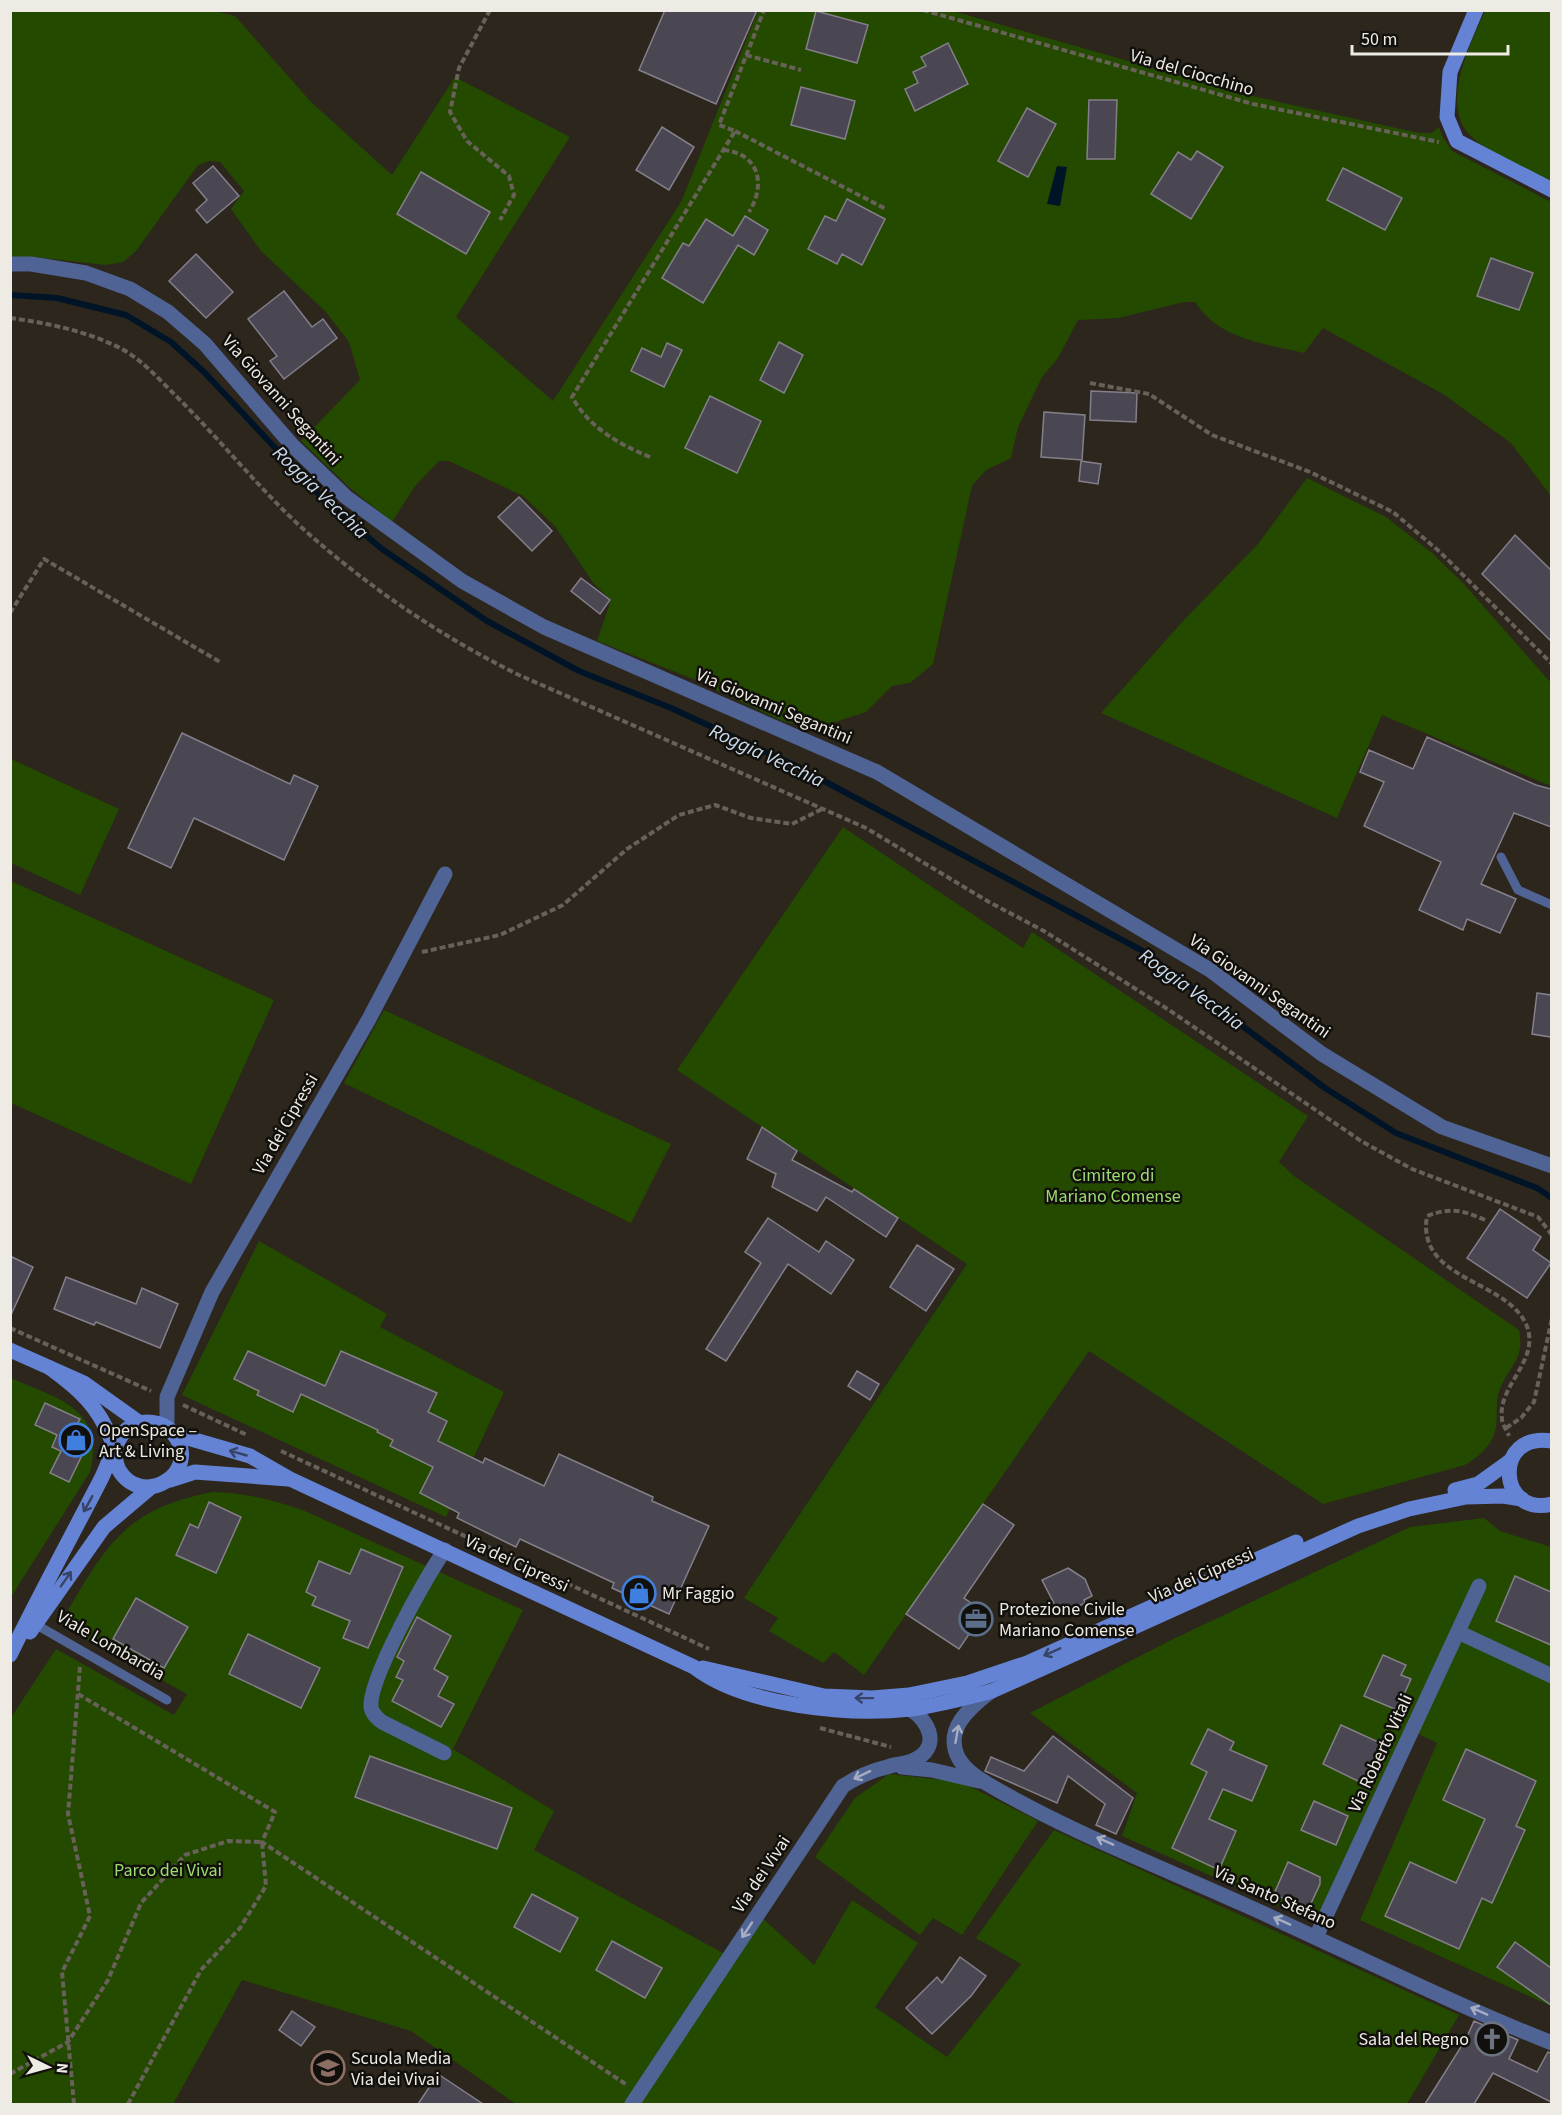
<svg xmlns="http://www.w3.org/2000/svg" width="1562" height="2115" viewBox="0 0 1562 2115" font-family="'Source Sans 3',sans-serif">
	<rect width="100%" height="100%" fill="#2c261d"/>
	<g fill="#244a00">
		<path d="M 210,10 L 235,16 L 311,102 L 392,175 L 455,77 L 570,137 L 456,317 L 553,401 L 681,202 L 758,11 L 953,11 L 1248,95 L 1419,133 L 1432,133 L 1439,127 L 1442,136 L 1452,151 L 1551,202 L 1551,496 L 1511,443 L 1443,394 L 1323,328 L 1304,353 C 1263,343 1220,340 1195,302 L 1184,302 L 1118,318 L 1078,320 L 1058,358 L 1042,377 L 1018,427 L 1011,458 L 986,470 L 972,486 L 933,664 L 910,683 L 892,686 L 866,712 L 823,726 L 799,725 L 782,721 L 693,679 L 597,641 L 611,600 L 594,584 L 555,526 L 523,496 L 449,461 L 439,461 L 415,486 L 392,522 L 349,487 L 301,441 L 360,380 L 349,342 L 326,312 L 261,251 L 231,209 L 244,191 L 220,162 L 209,161 L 198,165 L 136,251 L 123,262 L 106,265 L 34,257 L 11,257 L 10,11 Z"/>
		<path d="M 1485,11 L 1551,11 L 1551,182 C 1525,168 1488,156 1468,133 C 1441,101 1471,43 1485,11 Z"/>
		<path d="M 1307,478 L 1386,517 L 1432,553 L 1463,583 L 1551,683 L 1551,786 L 1382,715 L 1337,818 L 1101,713 L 1184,620 L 1258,544 Z"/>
		<path d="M 11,759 L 119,809 L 80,895 L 11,863 Z"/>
		<path d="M 843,827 L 1023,948 L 1032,932 L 1308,1116 L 1279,1162 L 1294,1176 L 1519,1330 C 1525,1360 1510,1364 1500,1389 C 1494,1403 1499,1418 1495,1431 C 1491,1447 1478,1457 1465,1465 L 1323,1504 L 1089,1351 L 864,1675 L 834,1652 L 823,1663 L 769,1631 L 778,1618 L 744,1598 L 967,1264 L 677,1070 Z"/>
		<path d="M 11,881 L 274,1000 L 191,1184 L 11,1103 Z"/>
		<path d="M 384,1010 L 671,1144 L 631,1223 L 344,1083 Z"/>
		<path d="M 259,1241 L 387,1314 L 380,1327 L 504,1392 L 446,1517 L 182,1395 Z"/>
		<path d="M 11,1378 C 58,1399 106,1408 90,1472 L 11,1597 Z"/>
		<path d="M 213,1492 C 246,1493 274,1500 305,1511 L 523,1610 L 453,1749 L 554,1811 L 534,1850 L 723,1953 L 664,2055 L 758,1914 L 814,1965 L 852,1900 L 918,1943 L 875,2007 L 947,2057 L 1021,1964 L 976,1938 L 1054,1830 L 1459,2015 L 1407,2104 L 516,2104 L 411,2031 L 242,1980 L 173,2104 L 11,2104 L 10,1719 L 56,1649 L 174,1715 L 187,1694 L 60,1624 C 104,1549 122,1509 213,1492 Z"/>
		<path d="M 1484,1518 L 1500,1531 L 1551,1547 L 1551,2006 L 1360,1920 L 1437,1743 L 1406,1728 L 1316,1923 L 1122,1836 L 1137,1793 L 1030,1713 L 1169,1641 L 1410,1527 Z"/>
		<path d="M 889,1774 L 961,1782 L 1038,1821 L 962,1935 L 933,1918 L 920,1935 L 815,1857 L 855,1798 Z"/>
	</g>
	<path fill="#001428" d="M 1057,166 L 1067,167 L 1060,206 L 1047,204 Z"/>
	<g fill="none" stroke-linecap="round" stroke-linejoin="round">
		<path stroke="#001428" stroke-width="6" d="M 10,295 L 57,298 L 126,315 L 171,342 L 204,372 L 326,502 L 382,549 L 487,621 L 579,671 L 671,708 L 794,765 L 1141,950 L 1325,1088 L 1396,1133 L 1537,1188 L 1552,1198"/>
	</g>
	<g fill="#4b4752" stroke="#847f8b" stroke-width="1.5">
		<path d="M 665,10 L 757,10 L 716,104 L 639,70 Z"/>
		<path d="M 816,11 L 868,25 L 857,63 L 806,49 Z"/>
		<path d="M 948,43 L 968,84 L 915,111 L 905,89 L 918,83 L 913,72 L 926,66 L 921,57 Z"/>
		<path d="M 801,87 L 855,101 L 845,139 L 791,125 Z"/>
		<path d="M 1089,100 L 1117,100 L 1115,159 L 1087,159 Z"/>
		<path d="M 1027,108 L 1056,124 L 1028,177 L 998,161 Z"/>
		<path d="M 662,127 L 694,147 L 669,190 L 636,170 Z"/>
		<path d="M 1197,151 L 1223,167 L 1191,219 L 1151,194 L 1178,152 L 1191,160 Z"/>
		<path d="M 213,166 L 239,196 L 207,223 L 196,210 L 207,200 L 193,183 Z"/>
		<path d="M 1343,168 L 1402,198 L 1385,230 L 1327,200 Z"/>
		<path d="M 421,172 L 490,212 L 466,254 L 397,214 Z"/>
		<path d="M 847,199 L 885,219 L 862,265 L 842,254 L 837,264 L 808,249 L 825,216 L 836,221 Z"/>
		<path d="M 745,216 L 768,230 L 754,255 L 738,245 L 703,303 L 662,278 L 683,243 L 689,246 L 706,219 L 733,236 Z"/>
		<path d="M 196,254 L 233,292 L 206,318 L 169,281 Z"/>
		<path d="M 1491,258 L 1533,273 L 1519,310 L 1477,296 Z"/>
		<path d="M 284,291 L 312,327 L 323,319 L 337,338 L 284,379 L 270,361 L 277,356 L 248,319 Z"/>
		<path d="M 779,342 L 803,355 L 784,393 L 760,380 Z"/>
		<path d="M 667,343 L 682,350 L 664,387 L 631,371 L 642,348 L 661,357 Z"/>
		<path d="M 1091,391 L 1137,393 L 1136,422 L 1090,420 Z"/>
		<path d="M 710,396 L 761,421 L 737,473 L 685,448 Z"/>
		<path d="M 1044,412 L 1085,415 L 1082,460 L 1041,457 Z"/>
		<path d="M 1081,461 L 1101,464 L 1098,484 L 1079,481 Z"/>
		<path d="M 519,497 L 552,531 L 532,551 L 498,517 Z"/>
		<path d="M 1515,535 L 1551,570 L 1551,641 L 1482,574 Z"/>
		<path d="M 581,578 L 610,600 L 600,614 L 571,591 Z"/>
		<path d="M 182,733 L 290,784 L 294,775 L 318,786 L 284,860 L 194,818 L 171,868 L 128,848 Z"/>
		<path d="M 1427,737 L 1536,785 L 1551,789 L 1551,827 L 1514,813 L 1481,884 L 1516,899 L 1500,933 L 1467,919 L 1463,930 L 1419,910 L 1441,862 L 1364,826 L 1384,782 L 1360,772 L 1369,750 L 1413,769 Z"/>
		<path d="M 1537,993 L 1551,995 L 1551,1037 L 1532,1034 Z"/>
		<path d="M 762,1127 L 797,1151 L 792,1160 L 852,1192 L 854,1189 L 898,1218 L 886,1237 L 826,1197 L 817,1211 L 772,1187 L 776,1174 L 747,1159 Z"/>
		<path d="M 1500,1209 L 1541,1237 L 1533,1250 L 1551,1263 L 1527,1298 L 1467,1258 Z"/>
		<path d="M 768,1218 L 819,1252 L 826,1241 L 854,1260 L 831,1294 L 788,1264 L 726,1361 L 706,1349 L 761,1263 L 745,1252 Z"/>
		<path d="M 917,1245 L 954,1269 L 926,1311 L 890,1287 Z"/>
		<path d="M 10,1256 L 33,1267 L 10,1317 Z"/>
		<path d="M 66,1277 L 136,1304 L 142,1288 L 178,1304 L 160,1348 L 96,1322 L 94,1325 L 54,1309 Z"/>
		<path d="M 248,1351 L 325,1386 L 341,1351 L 437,1393 L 428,1412 L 447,1421 L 438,1441 L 483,1463 L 485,1458 L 544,1486 L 559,1454 L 653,1497 L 652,1501 L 709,1526 L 669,1614 L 612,1588 L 614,1583 L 520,1539 L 516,1547 L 457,1518 L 459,1513 L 420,1493 L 433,1467 L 390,1446 L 393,1440 L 377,1432 L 378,1430 L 301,1394 L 293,1412 L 257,1395 L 259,1391 L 234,1379 Z"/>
		<path d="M 857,1371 L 879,1384 L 870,1400 L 848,1386 Z"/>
		<path d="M 45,1403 L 80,1419 L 77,1424 L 86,1447 L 69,1482 L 50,1473 L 61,1451 L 52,1447 L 57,1435 L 35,1425 Z"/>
		<path d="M 209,1502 L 241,1517 L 216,1573 L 176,1555 L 190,1524 L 198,1528 Z"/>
		<path d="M 983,1504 L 1014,1525 L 964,1598 L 984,1612 L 959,1649 L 906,1614 Z"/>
		<path d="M 361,1549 L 403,1567 L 368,1648 L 343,1638 L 350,1621 L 312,1605 L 316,1597 L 306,1592 L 319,1561 L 350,1574 Z"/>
		<path d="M 1068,1568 L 1085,1579 L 1092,1596 L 1084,1600 L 1085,1603 L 1060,1615 L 1042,1580 Z"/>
		<path d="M 1515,1576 L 1551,1592 L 1551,1645 L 1496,1621 Z"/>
		<path d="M 136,1598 L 188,1627 L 164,1668 L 113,1639 Z"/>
		<path d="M 417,1617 L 451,1636 L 434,1669 L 448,1677 L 438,1696 L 454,1704 L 441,1727 L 392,1701 L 403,1680 L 396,1677 L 404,1661 L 397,1657 Z"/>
		<path d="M 248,1634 L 320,1668 L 301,1708 L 229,1674 Z"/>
		<path d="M 1383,1655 L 1406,1665 L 1401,1675 L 1411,1679 L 1397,1710 L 1364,1696 Z"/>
		<path d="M 1341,1725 L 1385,1745 L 1366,1785 L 1323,1764 Z"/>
		<path d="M 1208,1729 L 1234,1742 L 1230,1750 L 1267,1766 L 1252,1801 L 1223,1789 L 1209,1819 L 1236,1831 L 1219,1870 L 1172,1848 L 1207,1772 L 1191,1764 Z"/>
		<path d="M 1053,1736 L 1133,1798 L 1116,1834 L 1096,1825 L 1105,1804 L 1068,1776 L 1057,1803 L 985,1771 L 991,1757 L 1024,1771 Z"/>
		<path d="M 1466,1749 L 1536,1781 L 1516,1826 L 1525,1830 L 1492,1903 L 1482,1898 L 1459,1949 L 1385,1916 L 1410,1862 L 1456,1883 L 1485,1819 L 1443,1800 Z"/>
		<path d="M 370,1756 L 512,1808 L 497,1849 L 355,1797 Z"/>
		<path d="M 1314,1801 L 1348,1816 L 1336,1845 L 1301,1830 Z"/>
		<path d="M 1288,1862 L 1320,1877 L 1320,1884 L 1308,1910 L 1274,1894 Z"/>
		<path d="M 532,1894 L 578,1918 L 560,1952 L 514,1927 Z"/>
		<path d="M 612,1941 L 662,1968 L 645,1998 L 596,1970 Z"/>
		<path d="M 1515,1942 L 1551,1968 L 1551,2005 L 1497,1967 Z"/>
		<path d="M 960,1957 L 986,1976 L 971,1996 L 932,2034 L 906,2008 L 937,1977 L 942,1983 Z"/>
		<path d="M 292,2011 L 315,2027 L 301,2046 L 279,2030 Z"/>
		<path d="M 1474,2021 L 1518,2040 L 1509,2059 L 1537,2072 L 1548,2052 L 1551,2053 L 1551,2102 L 1493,2073 L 1474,2104 L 1425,2104 L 1466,2039 Z"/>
		<path d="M 438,2074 L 483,2104 L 418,2104 Z"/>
	</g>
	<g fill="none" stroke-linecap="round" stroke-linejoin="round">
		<g stroke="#676159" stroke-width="4" stroke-dasharray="6 3" stroke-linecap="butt">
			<path d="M 490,10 L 459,68 L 450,112 L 467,141 L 509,176 L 514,195 L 500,220"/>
			<path d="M 923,10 L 1253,104 L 1439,142"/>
			<path d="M 746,55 L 801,70"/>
			<path d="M 735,131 L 886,209"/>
			<path d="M 723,150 C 758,153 767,183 749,212"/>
			<path d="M 10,318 C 48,323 86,331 120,348 C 140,358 159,379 175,395 C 224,443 266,498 318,542 C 380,595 446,639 519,675 L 866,828 L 989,902 L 1044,931 L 1169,1010 L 1361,1141 L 1412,1169 L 1538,1217 L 1552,1235"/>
			<path d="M 1090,383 L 1149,394 L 1212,435 L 1310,472 L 1393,512 L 1440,552 L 1552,664"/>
			<path d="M 650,457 C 618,444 589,427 572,397 L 735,131 L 719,125 L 764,10"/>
			<path d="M 10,613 L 44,559 L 220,662"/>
			<path d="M 422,952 L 500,935 L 563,905 L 627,849 L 679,815 L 715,805 L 751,818 L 792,824 L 822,809"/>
			<path d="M 1485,1220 C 1462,1210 1451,1207 1427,1216 C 1416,1280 1505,1279 1526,1324 C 1542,1360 1497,1385 1502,1419 C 1502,1424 1507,1431 1509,1436"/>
			<path d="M 10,1328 L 151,1391"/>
			<path d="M 183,1405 L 247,1435"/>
			<path d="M 1506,1428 L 1521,1418 L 1534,1402 L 1552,1318"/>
			<path d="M 281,1451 L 709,1649"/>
			<path d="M 78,1694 L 275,1812 L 262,1842 L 627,2085"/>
			<path d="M 820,1728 L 891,1747"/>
			<path d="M 10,2074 L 68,2042 L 108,1980 L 141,1903 L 185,1855 L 228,1841 L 262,1842 L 266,1886 L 240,1928 L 201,1970 L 128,2104"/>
			<path d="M 74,2104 L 62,1972 L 90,1916 L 68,1814 L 80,1666"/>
		</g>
		<g stroke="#4f6395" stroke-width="9">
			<path d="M 1501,857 L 1518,890 L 1552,905"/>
			<path d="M 35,1624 L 167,1700"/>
		</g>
		<g stroke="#4f6395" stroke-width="15">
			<path d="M 10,264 L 31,264 L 86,273 L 130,289 L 168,312 L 205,344 L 292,445 L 346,497 L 462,581 L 544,627 L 877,772 L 1210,970 L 1322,1054 L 1442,1127 L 1552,1166"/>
			<path d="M 167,1428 L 167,1397 L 212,1292 L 369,1019 L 445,874"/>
			<path d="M 1458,1632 L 1552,1676"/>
			<path d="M 990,1692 C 969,1708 943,1730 959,1759 C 965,1769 976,1777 986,1783 C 1065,1830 1161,1867 1245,1905 C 1347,1951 1448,2002 1552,2043"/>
			<path d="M 444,1753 L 382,1722 C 377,1718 372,1714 371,1707 C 368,1681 427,1574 445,1550"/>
			<path d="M 902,1767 L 932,1770 L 979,1781"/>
			<path d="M 1316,1937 L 1479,1586"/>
			<path d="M 632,2104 L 843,1786 C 857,1777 870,1771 887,1767 C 895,1764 906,1764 914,1760 C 941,1748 930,1721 910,1709"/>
		</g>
		<g stroke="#6583d4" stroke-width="15">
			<path d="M 1476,10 L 1450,72 L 1447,117 L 1457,141 L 1552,190"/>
			<path d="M 10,1350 L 84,1383 L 140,1423"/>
			<path d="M 174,1434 L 250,1456 L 290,1479 L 694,1667 C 745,1706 848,1716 911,1709 C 939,1705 965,1698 992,1691 L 1358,1526 L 1409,1509 L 1466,1497 L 1503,1496 L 1522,1499"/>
			<path d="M 1552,1441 C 1492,1431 1498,1518 1552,1504"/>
			<path d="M 170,1480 L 195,1472 L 288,1479"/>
			<path d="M 1455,1490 L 1478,1484 L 1510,1461"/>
			<path d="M 30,1632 L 104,1527 L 150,1488"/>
			<path d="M 10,1655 C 39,1596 70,1539 100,1481 C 107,1468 116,1438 127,1429 C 141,1418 165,1420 175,1436 C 201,1473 142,1509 119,1470 C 114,1461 115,1449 111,1439 C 98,1406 79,1389 50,1368"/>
			<path d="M 703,1668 L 824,1696 L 872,1698 L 909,1695 L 967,1683 L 1027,1663 L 1296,1542"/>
		</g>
	</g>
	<defs><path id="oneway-shaft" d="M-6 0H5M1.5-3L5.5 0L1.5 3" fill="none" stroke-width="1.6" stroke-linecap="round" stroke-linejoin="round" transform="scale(1.5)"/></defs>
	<g stroke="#374466">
		<use href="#oneway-shaft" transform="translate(238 1453) rotate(-164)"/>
		<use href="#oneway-shaft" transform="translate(88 1504) rotate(119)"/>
		<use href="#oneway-shaft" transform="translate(66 1579) rotate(-55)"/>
		<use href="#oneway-shaft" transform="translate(1052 1652) rotate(156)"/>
		<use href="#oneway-shaft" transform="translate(864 1698) rotate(-179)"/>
	</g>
	<g stroke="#a6adc0">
		<use href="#oneway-shaft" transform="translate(957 1734) rotate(-80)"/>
		<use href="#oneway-shaft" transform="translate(862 1775) rotate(155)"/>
		<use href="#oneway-shaft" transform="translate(1105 1841) rotate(-156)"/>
		<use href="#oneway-shaft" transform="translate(1282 1921) rotate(-156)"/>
		<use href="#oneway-shaft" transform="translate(747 1930) rotate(124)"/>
		<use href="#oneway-shaft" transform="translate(1479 2011) rotate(-156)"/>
	</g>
	<defs>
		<symbol id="shop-ring" viewBox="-11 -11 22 22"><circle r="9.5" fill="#12100c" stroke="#3f7fe0" stroke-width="1.5"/><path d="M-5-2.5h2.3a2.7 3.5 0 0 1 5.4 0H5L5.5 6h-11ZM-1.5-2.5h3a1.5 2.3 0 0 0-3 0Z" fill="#3f7fe0"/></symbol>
		<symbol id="office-ring" viewBox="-11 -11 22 22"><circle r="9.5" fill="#12100c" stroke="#5c6f8a" stroke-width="1.5"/><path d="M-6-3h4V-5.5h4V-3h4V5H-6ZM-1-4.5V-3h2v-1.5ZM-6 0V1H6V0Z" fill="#5c6f8a"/></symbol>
		<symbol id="church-ring" viewBox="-11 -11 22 22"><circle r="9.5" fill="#12100c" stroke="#6b7280" stroke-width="1.5"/><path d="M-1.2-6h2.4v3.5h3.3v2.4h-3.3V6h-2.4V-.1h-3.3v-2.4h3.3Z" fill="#6b7280"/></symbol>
		<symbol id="school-ring" viewBox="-11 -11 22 22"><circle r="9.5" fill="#12100c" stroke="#8d6e63" stroke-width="1.5"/><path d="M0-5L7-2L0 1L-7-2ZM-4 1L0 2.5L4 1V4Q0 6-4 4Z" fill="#8d6e63"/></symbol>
	</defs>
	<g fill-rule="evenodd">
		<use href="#shop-ring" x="57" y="1421" width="38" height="38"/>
		<use href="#shop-ring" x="620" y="1574" width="38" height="38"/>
		<use href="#office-ring" x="957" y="1600" width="38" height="38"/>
		<use href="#church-ring" x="1473" y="2020" width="38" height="38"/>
		<use href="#school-ring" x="309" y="2049" width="38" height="38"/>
	</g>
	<g text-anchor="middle" stroke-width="5" stroke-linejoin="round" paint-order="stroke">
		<g font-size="18" fill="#eeeae4" stroke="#12100c">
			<text transform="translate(1192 72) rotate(16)" y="6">Via del Ciocchino</text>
			<text transform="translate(282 400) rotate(48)" y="6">Via Giovanni Segantini</text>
			<text transform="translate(774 706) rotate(23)" y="6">Via Giovanni Segantini</text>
			<text transform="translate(1260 986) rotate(35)" y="6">Via Giovanni Segantini</text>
			<text transform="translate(285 1124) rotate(-60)" y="6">Via dei Cipressi</text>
			<text transform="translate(517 1563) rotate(25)" y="6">Via dei Cipressi</text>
			<text transform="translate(1201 1575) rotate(-24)" y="6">Via dei Cipressi</text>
			<text transform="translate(111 1645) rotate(30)" y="6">Viale Lombardia</text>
			<text transform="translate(1380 1753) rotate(-65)" y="6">Via Roberto Vitali</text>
			<text transform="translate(761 1874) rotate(-56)" y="6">Via dei Vivai</text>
			<text transform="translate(1275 1897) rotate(24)" y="6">Via Santo Stefano</text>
		</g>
		<g font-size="18" fill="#9cdd70" stroke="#12100c">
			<text x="1113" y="1181">Cimitero di<tspan x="1113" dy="21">Mariano Comense</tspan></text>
			<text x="168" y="1876">Parco dei Vivai</text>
		</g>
		<g font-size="18" fill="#eeeae4" stroke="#12100c" text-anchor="start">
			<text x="99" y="1436">OpenSpace –<tspan x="99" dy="21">Art &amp; Living</tspan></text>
			<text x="662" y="1599">Mr Faggio</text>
			<text x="999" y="1615">Protezione Civile<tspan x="999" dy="21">Mariano Comense</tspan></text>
			<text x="1469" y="2045" text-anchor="end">Sala del Regno</text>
			<text x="351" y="2064">Scuola Media<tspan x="351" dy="21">Via dei Vivai</tspan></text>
		</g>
		<g font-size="20" font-style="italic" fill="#cbdcee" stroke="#12100c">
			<text transform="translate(321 492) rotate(44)" y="7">Roggia Vecchia</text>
			<text transform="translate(767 755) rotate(25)" y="7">Roggia Vecchia</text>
			<text transform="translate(1192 989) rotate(36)" y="7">Roggia Vecchia</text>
		</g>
	</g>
	<rect width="1562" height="2115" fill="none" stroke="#eeeae4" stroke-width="24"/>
	<g transform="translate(48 2067) rotate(95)" stroke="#12100c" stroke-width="4.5" paint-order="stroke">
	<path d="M0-4.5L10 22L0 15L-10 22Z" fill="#eeeae4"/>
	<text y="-9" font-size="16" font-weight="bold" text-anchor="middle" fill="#eeeae4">N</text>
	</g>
	<path d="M1352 45v9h156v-9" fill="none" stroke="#eeeae4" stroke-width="3"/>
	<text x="1361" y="45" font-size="18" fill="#eeeae4" stroke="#12100c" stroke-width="4.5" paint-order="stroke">50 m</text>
</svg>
